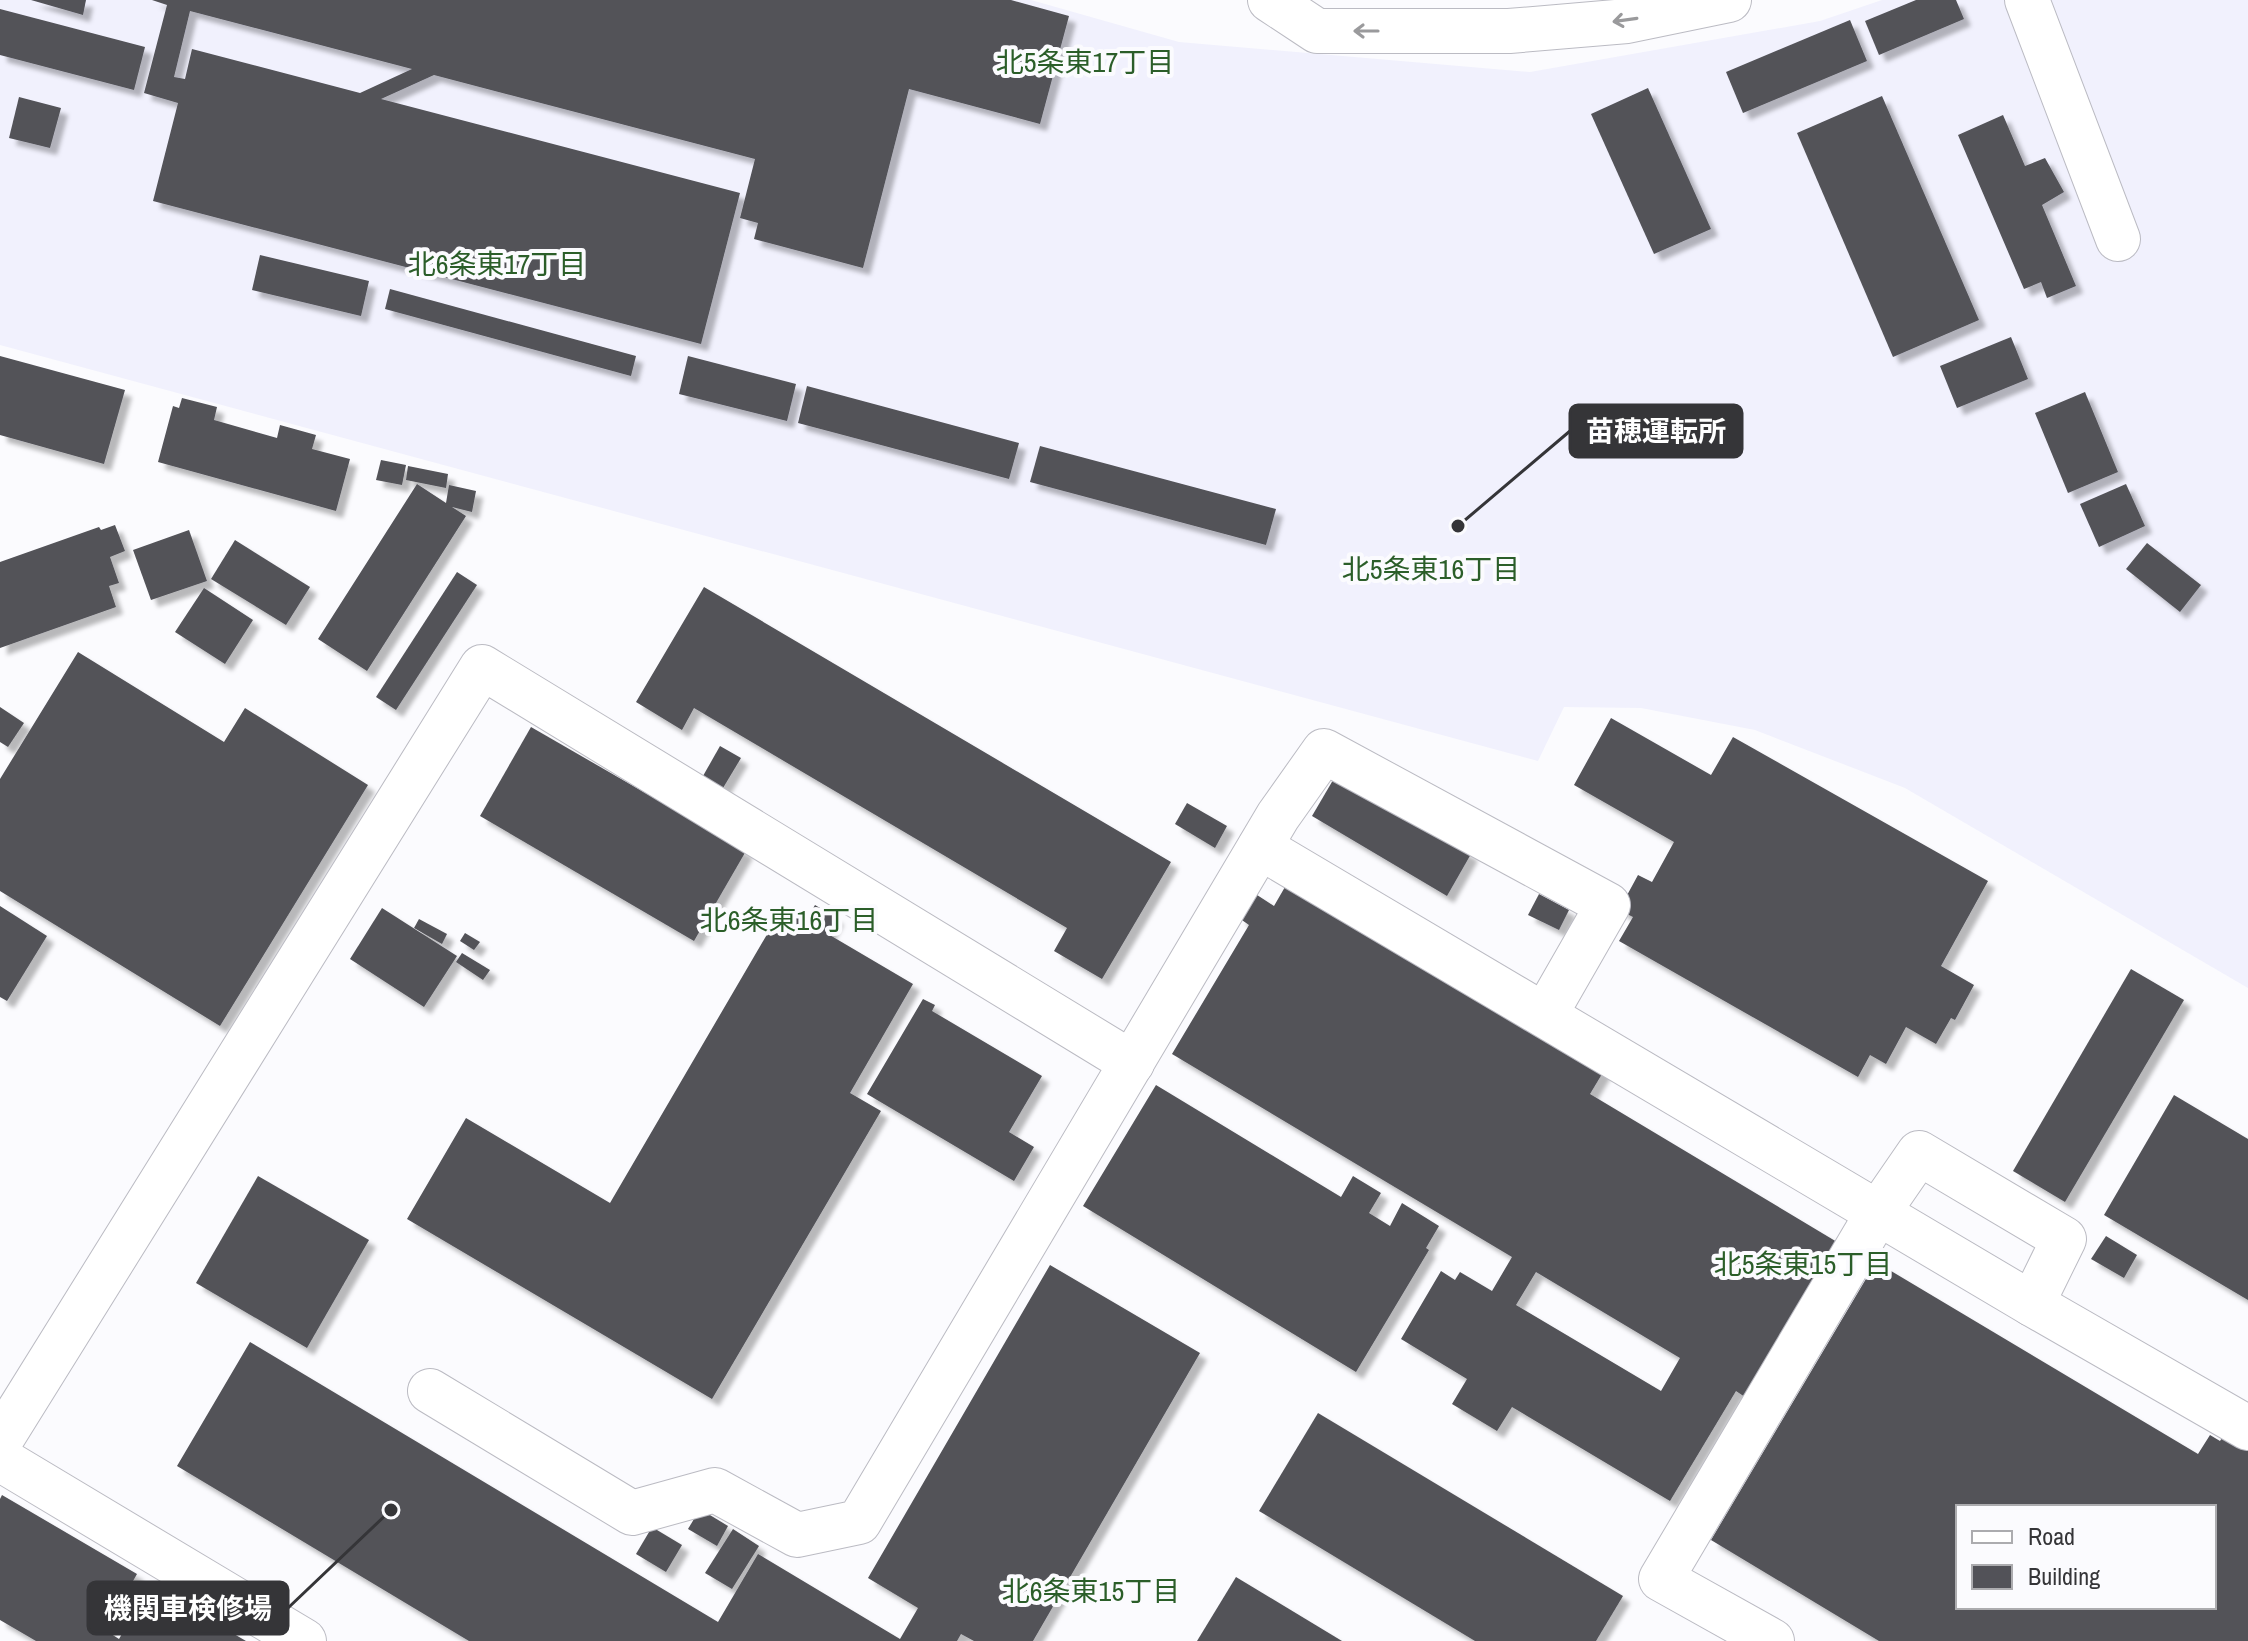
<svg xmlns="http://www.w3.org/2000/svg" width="2248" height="1641" viewBox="0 0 2248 1641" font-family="'Archivo Narrow','Noto Sans JP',sans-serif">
	<defs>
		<filter id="shadow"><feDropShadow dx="7" dy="7" stdDeviation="2" flood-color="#0004"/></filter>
	</defs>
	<rect width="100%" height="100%" fill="#fbfbfe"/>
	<path fill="#f1f1fd" d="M 0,0 L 1031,0 L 1179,42 L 1530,72 L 1820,21 L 1882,0 L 2248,0 L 2248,988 L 1905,788 L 1755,730 L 1641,708 L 1564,707 L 1538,761 L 0,345 Z"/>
	<g fill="#525258" fill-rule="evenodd" filter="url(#shadow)">
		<path d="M 31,0 L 86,0 L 83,15 Z"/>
		<path d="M 152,0 L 1011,0 L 1069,16 L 1040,124 L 909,89 L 863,268 L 754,239 L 758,223 L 740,218 L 755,159 L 434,75 L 381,99 L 740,193 L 701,344 L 153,201 L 178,103 L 144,93 L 167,5 ZM 190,11 L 412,69 L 360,93 L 192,49 L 185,79 L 174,77 Z"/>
		<path d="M 1916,0 L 1956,0 L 1964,19 L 1879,55 L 1865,21 Z"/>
		<path d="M 0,9 L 145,47 L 134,90 L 0,55 Z"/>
		<path d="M 1850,20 L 1867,61 L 1743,113 L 1726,72 Z"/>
		<path d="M 1648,88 L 1711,229 L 1654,254 L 1591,114 Z"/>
		<path d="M 1882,96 L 1979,320 L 1893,357 L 1797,133 Z"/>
		<path d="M 19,97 L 61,108 L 50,148 L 9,138 Z"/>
		<path d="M 2003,115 L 2025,166 L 2045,158 L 2064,192 L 2042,205 L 2076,286 L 2047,298 L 2041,282 L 2024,289 L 1958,135 Z"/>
		<path d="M 260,255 L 369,281 L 361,316 L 252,290 Z"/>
		<path d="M 390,289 L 636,356 L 631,376 L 385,309 Z"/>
		<path d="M 2011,337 L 2028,379 L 1957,408 L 1940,366 Z"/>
		<path d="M 0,356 L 125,390 L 104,464 L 0,435 Z"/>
		<path d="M 688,356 L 796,384 L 787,421 L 679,394 Z"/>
		<path d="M 807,386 L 1019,443 L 1009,479 L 798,423 Z"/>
		<path d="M 2085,392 L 2118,472 L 2068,493 L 2035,413 Z"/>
		<path d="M 182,398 L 217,407 L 214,420 L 277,438 L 280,425 L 316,435 L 312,449 L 350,459 L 336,511 L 158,462 L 173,406 L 179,408 Z"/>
		<path d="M 1040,446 L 1276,509 L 1266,545 L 1030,482 Z"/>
		<path d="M 381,460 L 406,465 L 402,485 L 376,480 Z"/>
		<path d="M 408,466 L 448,474 L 446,488 L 406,480 Z"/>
		<path d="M 417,484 L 446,503 L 449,485 L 476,491 L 472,512 L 452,507 L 466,516 L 367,671 L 318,639 Z"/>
		<path d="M 2126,484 L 2145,526 L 2099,547 L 2080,504 Z"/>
		<path d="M 115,525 L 125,551 L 110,557 L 119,583 L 109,586 L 116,607 L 0,648 L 0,562 L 99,527 L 101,530 Z"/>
		<path d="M 189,530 L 207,581 L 151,600 L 133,550 Z"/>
		<path d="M 235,540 L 310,587 L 286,625 L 211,579 Z"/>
		<path d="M 2147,543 L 2201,585 L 2180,612 L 2126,569 Z"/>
		<path d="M 457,572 L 477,585 L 396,710 L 376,697 Z"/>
		<path d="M 704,587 L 1171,862 L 1102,979 L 1054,951 L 1067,928 L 694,708 L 682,730 L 636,702 Z"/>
		<path d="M 204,588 L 253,620 L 225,664 L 175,632 Z"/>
		<path d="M 78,652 L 224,742 L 245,708 L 368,785 L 220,1026 L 0,891 L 0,779 Z"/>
		<path d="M 0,707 L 24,723 L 8,747 L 0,742 Z"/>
		<path d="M 1611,718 L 1711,775 L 1733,737 L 1988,881 L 1941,966 L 1974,985 L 1955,1020 L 1951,1018 L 1936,1044 L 1906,1027 L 1886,1064 L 1870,1055 L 1858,1077 L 1619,941 L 1633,917 L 1619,910 L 1638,875 L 1652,882 L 1674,842 L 1574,785 Z"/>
		<path d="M 531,727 L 746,851 L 694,941 L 480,816 Z"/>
		<path d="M 720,746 L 741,758 L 723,788 L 703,776 Z"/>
		<path d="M 1336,775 L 1471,854 L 1447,896 L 1312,816 Z"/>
		<path d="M 1187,803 L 1227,826 L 1215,848 L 1175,824 Z"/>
		<path d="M 1289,880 L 1605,1069 L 1590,1094 L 1837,1242 L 1745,1397 L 1736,1391 L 1670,1501 L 1512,1407 L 1497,1431 L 1452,1404 L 1467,1379 L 1401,1339 L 1441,1271 L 1455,1280 L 1460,1272 L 1492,1291 L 1512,1257 L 1172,1054 L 1249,925 L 1239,918 L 1254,893 L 1274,906 ZM 1536,1272 L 1680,1358 L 1661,1391 L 1516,1305 Z"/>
		<path d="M 1539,894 L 1569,910 L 1559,930 L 1528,915 Z"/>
		<path d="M 815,905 L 837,918 L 828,934 L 913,984 L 850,1093 L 881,1111 L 712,1399 L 407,1219 L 466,1118 L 610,1203 L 783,907 L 806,920 Z"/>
		<path d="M 0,906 L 47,936 L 7,1001 L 0,997 Z"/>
		<path d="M 382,908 L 457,956 L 424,1007 L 350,959 Z"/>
		<path d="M 419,919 L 447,934 L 442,944 L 414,928 Z"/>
		<path d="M 465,933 L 480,942 L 474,950 L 460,941 Z"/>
		<path d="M 462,953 L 490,970 L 483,980 L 456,962 Z"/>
		<path d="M 2131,969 L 2184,1000 L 2065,1202 L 2013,1171 Z"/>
		<path d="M 923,999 L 935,1005 L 932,1011 L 1042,1076 L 1009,1132 L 1034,1147 L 1014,1181 L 867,1094 Z"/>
		<path d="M 1156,1085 L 1341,1197 L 1353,1176 L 1381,1193 L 1369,1213 L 1390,1226 L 1402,1203 L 1439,1226 L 1426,1248 L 1429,1250 L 1356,1372 L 1083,1206 Z"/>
		<path d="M 2174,1095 L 2248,1139 L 2248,1300 L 2104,1215 Z"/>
		<path d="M 258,1176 L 369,1240 L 307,1348 L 196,1283 Z"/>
		<path d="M 2106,1236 L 2137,1255 L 2124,1278 L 2091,1259 Z"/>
		<path d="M 1876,1262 L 2198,1454 L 2210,1435 L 2220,1441 L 2225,1433 L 2248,1447 L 2248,1641 L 1879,1641 L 1711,1540 ZM 1958,1507 L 2214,1507 L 2214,1607 L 1958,1607 Z"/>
		<path d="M 1050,1265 L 1200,1353 L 1033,1641 L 974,1641 L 961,1634 L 957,1641 L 469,1641 L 177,1466 L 250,1342 L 718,1622 L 758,1554 L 900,1639 L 918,1608 L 868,1578 Z"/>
		<path d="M 1318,1413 L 1623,1596 L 1596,1641 L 1475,1641 L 1259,1511 Z"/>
		<path d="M 2,1495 L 137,1574 L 105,1630 L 119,1639 L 150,1585 L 246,1641 L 36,1641 L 0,1620 L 0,1499 Z"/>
		<path d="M 700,1509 L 728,1526 L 717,1546 L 688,1529 Z"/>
		<path d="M 652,1527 L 682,1545 L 666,1572 L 636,1554 Z"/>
		<path d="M 733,1529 L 759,1546 L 732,1589 L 705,1573 Z"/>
		<path d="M 1236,1577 L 1342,1641 L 1197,1641 Z"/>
	</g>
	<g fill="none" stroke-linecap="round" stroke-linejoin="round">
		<defs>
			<g id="minor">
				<path d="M 1270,0 L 1317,31 L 1509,31 L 1627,21 L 1729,0"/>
				<path d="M 2027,0 L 2118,239"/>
				<path d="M 1260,847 L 2032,1304 L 2248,1428"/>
				<path d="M 430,1391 L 632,1513 L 715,1490 L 797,1535 L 859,1522 L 1278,816 L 1324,751 L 1608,905 L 1545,1015"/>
				<path d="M 0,1441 L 482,667 L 1132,1063"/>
				<path d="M 0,1459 L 304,1641"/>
				<path d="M 1772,1641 L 1661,1579 L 1879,1211 L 1919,1153 L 2064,1239 L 2032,1304"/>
			</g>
		</defs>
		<use href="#minor" stroke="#bbbbc3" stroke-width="46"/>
		<use href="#minor" stroke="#fff" stroke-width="44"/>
	</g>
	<defs><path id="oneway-shaft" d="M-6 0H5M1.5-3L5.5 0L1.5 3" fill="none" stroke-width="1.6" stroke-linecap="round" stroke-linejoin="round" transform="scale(2)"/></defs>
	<g stroke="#9a9a9c">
		<use href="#oneway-shaft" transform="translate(1625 20) rotate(172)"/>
		<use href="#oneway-shaft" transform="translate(1366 31) rotate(-180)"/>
	</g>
	<g text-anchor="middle" stroke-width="8" stroke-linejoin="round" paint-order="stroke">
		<g font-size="28" fill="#2b5e29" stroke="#fbfbfe">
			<text x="1085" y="72">北5条東17丁目</text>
			<text x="497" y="274">北6条東17丁目</text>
			<text x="1431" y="579">北5条東16丁目</text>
			<text x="789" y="930">北6条東16丁目</text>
			<text x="1803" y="1274">北5条東15丁目</text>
			<text x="1091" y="1601">北6条東15丁目</text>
		</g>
	</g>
	<path fill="none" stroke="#353538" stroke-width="3" d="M1458 526L1570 431M391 1510L288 1608"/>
	<g fill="#353538" stroke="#fbfbfe" stroke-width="3">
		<circle cx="1458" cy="526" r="8"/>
		<circle cx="391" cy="1510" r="8"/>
	</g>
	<g fill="#353538" stroke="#353538" stroke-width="3">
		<rect x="1570" y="405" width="172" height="52" rx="8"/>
		<rect x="88" y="1582" width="200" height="52" rx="8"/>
	</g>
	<g font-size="28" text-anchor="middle" font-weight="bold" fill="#fff">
		<text x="1656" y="441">苗穂運転所</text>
		<text x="188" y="1618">機関車検修場</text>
	</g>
	<rect x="1956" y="1505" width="260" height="104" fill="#fbfbfe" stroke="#acacaf" stroke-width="2"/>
	<rect x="1972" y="1531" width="40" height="12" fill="#ffffff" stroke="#acacaf" stroke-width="2"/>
	<text x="2028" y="1545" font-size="24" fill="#353538">Road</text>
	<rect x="1972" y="1565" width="40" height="24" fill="#525258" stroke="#acacaf" stroke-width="2"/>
	<text x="2028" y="1585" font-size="24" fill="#353538">Building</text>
</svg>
